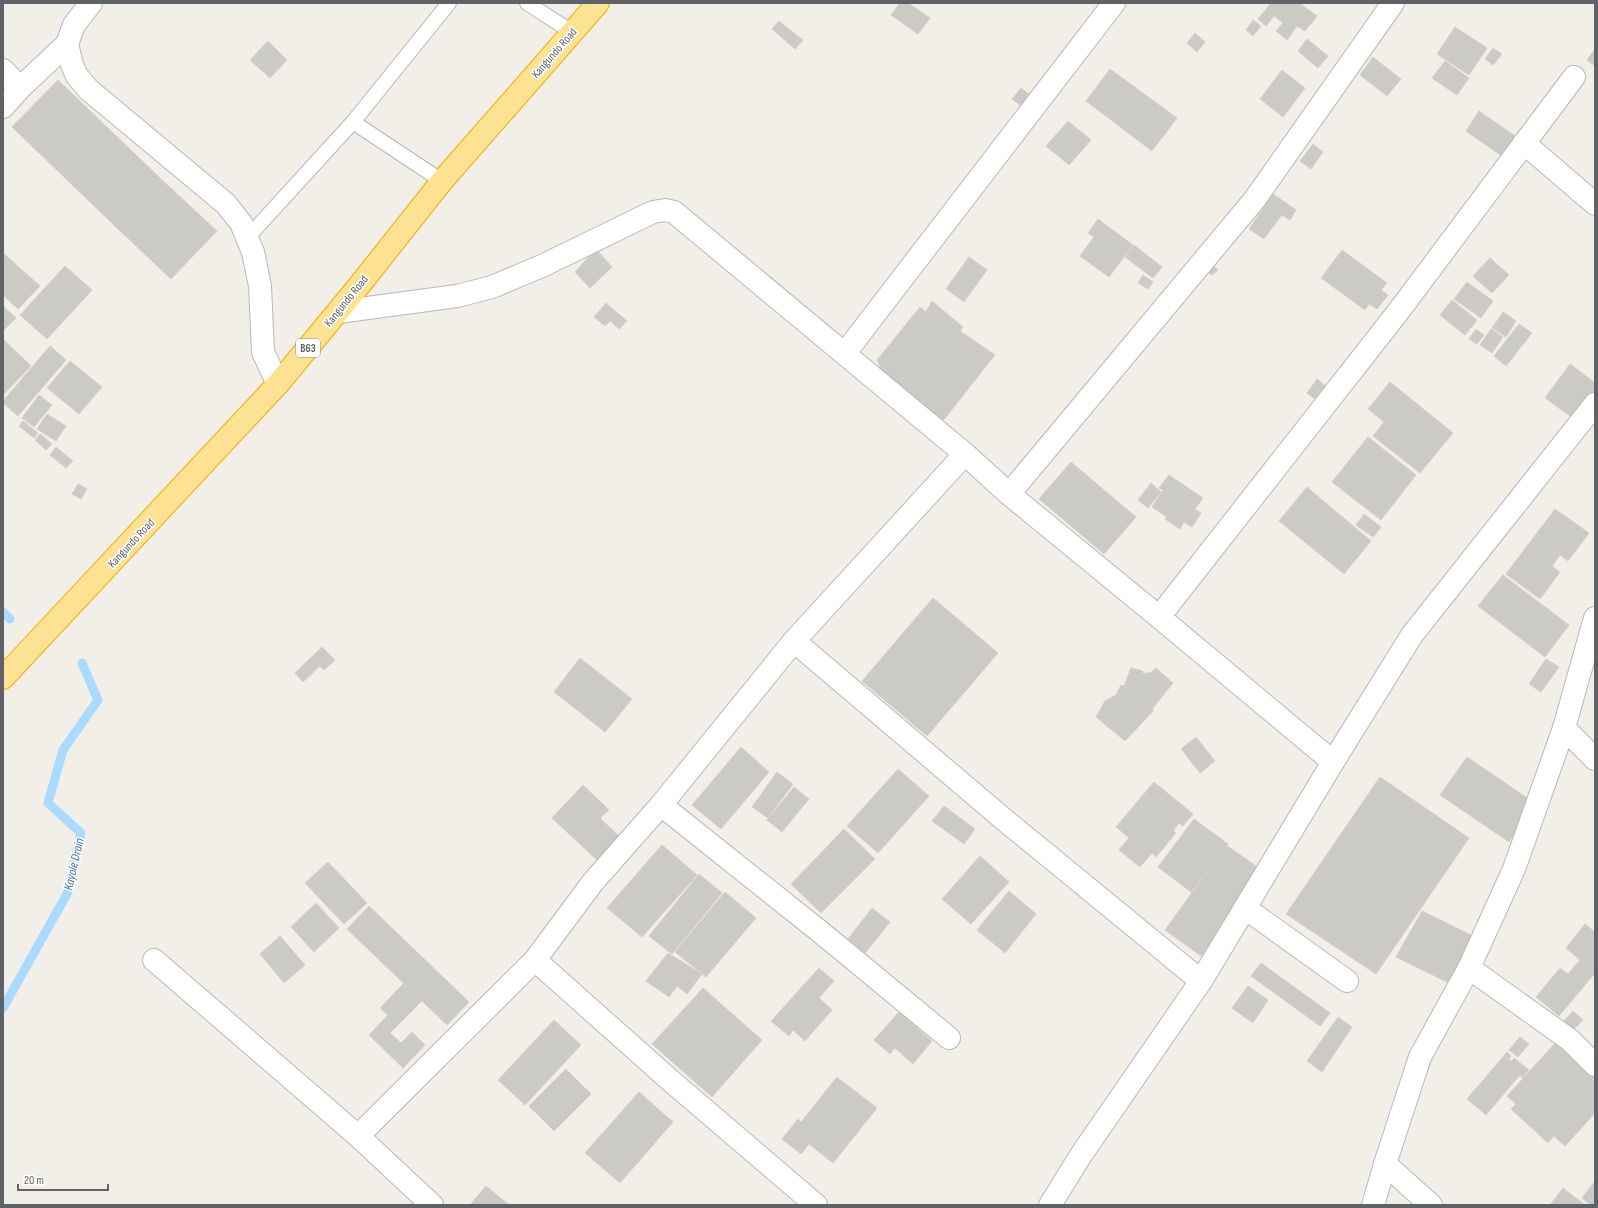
<svg xmlns="http://www.w3.org/2000/svg" width="1598" height="1208" viewBox="0 0 1598 1208" font-family="'Sofia Sans Condensed',sans-serif">
	<rect width="100%" height="100%" fill="#f1efe8"/>
	<g fill="none" stroke-linecap="round" stroke-linejoin="round">
		<g stroke="#aadaff" stroke-width="9">
			<path d="M 3,612 L 10,619"/>
			<path d="M 3,1008 L 68,892 L 81,833 L 48,803 L 63,750 L 98,700 L 82,663"/>
		</g>
	</g>
	<g fill="#cccac5" stroke="#d6d1c6">
		<path d="M 900,3 L 908,3 L 930,18 L 918,34 L 891,15 Z"/>
		<path d="M 1271,3 L 1299,3 L 1317,16 L 1305,31 L 1297,26 L 1287,40 L 1276,31 L 1283,23 L 1274,16 L 1266,26 L 1258,19 Z"/>
		<path d="M 1253,20 L 1261,26 L 1253,36 L 1246,30 Z"/>
		<path d="M 779,21 L 803,40 L 795,49 L 772,29 Z"/>
		<path d="M 1455,27 L 1487,48 L 1469,75 L 1437,54 Z"/>
		<path d="M 1195,33 L 1205,42 L 1197,52 L 1187,43 Z"/>
		<path d="M 1307,39 L 1328,56 L 1318,68 L 1298,51 Z"/>
		<path d="M 268,41 L 287,60 L 270,78 L 250,60 Z"/>
		<path d="M 1493,48 L 1502,54 L 1493,65 L 1485,59 Z"/>
		<path d="M 1595,49 L 1595,66 L 1587,60 Z"/>
		<path d="M 1373,57 L 1401,79 L 1387,96 L 1360,75 Z"/>
		<path d="M 1445,61 L 1469,78 L 1457,95 L 1432,78 Z"/>
		<path d="M 1110,69 L 1177,118 L 1152,151 L 1086,101 Z"/>
		<path d="M 1282,70 L 1305,88 L 1283,117 L 1260,99 Z"/>
		<path d="M 58,80 L 161,179 L 116,227 L 12,127 Z"/>
		<path d="M 1021,88 L 1035,99 L 1026,110 L 1012,99 Z"/>
		<path d="M 1479,111 L 1515,136 L 1513,138 L 1521,144 L 1509,161 L 1466,131 Z"/>
		<path d="M 1068,121 L 1091,140 L 1069,165 L 1046,146 Z"/>
		<path d="M 1313,144 L 1323,152 L 1311,169 L 1300,161 Z"/>
		<path d="M 161,179 L 217,231 L 171,279 L 116,227 Z"/>
		<path d="M 1273,194 L 1296,210 L 1290,220 L 1282,215 L 1264,239 L 1249,229 Z"/>
		<path d="M 1098,219 L 1133,245 L 1109,277 L 1080,256 L 1094,237 L 1088,233 Z"/>
		<path d="M 1134,245 L 1162,267 L 1153,278 L 1125,257 Z"/>
		<path d="M 596,249 L 612,267 L 590,288 L 575,272 Z"/>
		<path d="M 1342,250 L 1387,283 L 1381,290 L 1388,295 L 1377,309 L 1369,304 L 1365,310 L 1321,278 Z"/>
		<path d="M 3,253 L 40,286 L 18,309 L 3,295 Z"/>
		<path d="M 969,257 L 987,270 L 964,302 L 946,289 Z"/>
		<path d="M 1490,258 L 1509,275 L 1492,293 L 1473,276 Z"/>
		<path d="M 1212,264 L 1218,270 L 1212,275 L 1206,270 Z"/>
		<path d="M 65,266 L 92,290 L 47,339 L 20,315 Z"/>
		<path d="M 1143,275 L 1153,282 L 1148,289 L 1138,283 Z"/>
		<path d="M 1467,282 L 1493,301 L 1481,318 L 1454,299 Z"/>
		<path d="M 1452,300 L 1477,320 L 1465,335 L 1440,315 Z"/>
		<path d="M 932,301 L 963,327 L 960,331 L 995,355 L 942,422 L 883,373 L 877,360 L 920,307 L 926,312 Z"/>
		<path d="M 606,303 L 627,321 L 619,329 L 610,321 L 605,326 L 594,317 Z"/>
		<path d="M 3,306 L 16,318 L 3,331 Z"/>
		<path d="M 1503,312 L 1516,321 L 1506,337 L 1492,328 Z"/>
		<path d="M 1519,324 L 1532,333 L 1506,366 L 1494,356 Z"/>
		<path d="M 1476,329 L 1484,335 L 1477,344 L 1469,339 Z"/>
		<path d="M 1491,329 L 1503,337 L 1492,353 L 1480,345 Z"/>
		<path d="M 3,339 L 31,366 L 3,395 Z"/>
		<path d="M 50,346 L 66,360 L 18,416 L 3,403 L 3,401 Z"/>
		<path d="M 70,361 L 102,387 L 79,414 L 47,388 Z"/>
		<path d="M 1570,364 L 1595,383 L 1595,392 L 1574,419 L 1545,398 Z"/>
		<path d="M 1317,379 L 1331,390 L 1321,404 L 1307,393 Z"/>
		<path d="M 1390,382 L 1453,433 L 1420,473 L 1373,436 L 1384,422 L 1368,409 Z"/>
		<path d="M 39,395 L 52,405 L 34,427 L 22,418 Z"/>
		<path d="M 47,414 L 66,426 L 56,441 L 37,429 Z"/>
		<path d="M 23,421 L 38,433 L 34,438 L 19,426 Z"/>
		<path d="M 40,434 L 52,444 L 46,450 L 35,440 Z"/>
		<path d="M 1368,437 L 1416,475 L 1381,520 L 1332,482 Z"/>
		<path d="M 56,447 L 73,461 L 66,468 L 50,455 Z"/>
		<path d="M 1071,462 L 1136,517 L 1104,554 L 1039,499 Z"/>
		<path d="M 1169,475 L 1203,498 L 1195,509 L 1201,513 L 1192,527 L 1184,522 L 1180,529 L 1165,519 L 1167,517 L 1152,507 L 1163,490 L 1159,488 Z"/>
		<path d="M 1151,483 L 1161,492 L 1148,508 L 1138,500 Z"/>
		<path d="M 78,484 L 87,489 L 81,499 L 72,494 Z"/>
		<path d="M 1307,487 L 1371,541 L 1344,574 L 1279,521 Z"/>
		<path d="M 1555,509 L 1589,533 L 1568,561 L 1560,555 L 1552,566 L 1560,572 L 1540,599 L 1506,574 Z"/>
		<path d="M 1364,514 L 1381,527 L 1373,537 L 1356,525 Z"/>
		<path d="M 1503,575 L 1569,625 L 1545,657 L 1478,606 Z"/>
		<path d="M 933,598 L 998,653 L 927,736 L 862,681 Z"/>
		<path d="M 322,647 L 335,660 L 324,670 L 320,666 L 303,682 L 295,673 Z"/>
		<path d="M 580,658 L 632,699 L 605,732 L 554,692 Z"/>
		<path d="M 1546,659 L 1559,667 L 1541,692 L 1529,684 Z"/>
		<path d="M 1131,668 L 1143,671 L 1142,673 L 1150,673 L 1156,668 L 1173,683 L 1152,709 L 1154,710 L 1125,741 L 1096,717 L 1105,701 L 1116,695 L 1121,685 L 1124,686 Z"/>
		<path d="M 1196,737 L 1215,761 L 1200,773 L 1181,749 Z"/>
		<path d="M 741,747 L 769,772 L 721,829 L 692,805 Z"/>
		<path d="M 1467,757 L 1536,804 L 1509,842 L 1440,795 Z"/>
		<path d="M 898,769 L 929,796 L 878,853 L 847,826 Z"/>
		<path d="M 777,772 L 793,784 L 768,818 L 752,807 Z"/>
		<path d="M 1380,777 L 1469,838 L 1376,974 L 1286,914 Z"/>
		<path d="M 1154,782 L 1193,814 L 1183,826 L 1179,823 L 1173,831 L 1176,833 L 1156,857 L 1152,853 L 1140,867 L 1119,850 L 1129,838 L 1116,827 Z"/>
		<path d="M 583,785 L 609,810 L 600,818 L 621,838 L 599,862 L 552,818 Z"/>
		<path d="M 794,787 L 809,799 L 782,832 L 767,820 Z"/>
		<path d="M 944,806 L 975,829 L 964,844 L 932,821 Z"/>
		<path d="M 1194,819 L 1228,844 L 1191,892 L 1158,867 Z"/>
		<path d="M 844,829 L 875,859 L 821,913 L 791,884 Z"/>
		<path d="M 662,845 L 697,875 L 642,937 L 607,908 Z"/>
		<path d="M 1226,845 L 1263,871 L 1201,956 L 1165,930 Z"/>
		<path d="M 980,856 L 1009,882 L 971,924 L 942,899 Z"/>
		<path d="M 328,862 L 367,903 L 344,924 L 305,883 Z"/>
		<path d="M 699,874 L 722,893 L 672,954 L 649,936 Z"/>
		<path d="M 1009,891 L 1036,914 L 1005,953 L 977,930 Z"/>
		<path d="M 725,892 L 756,918 L 706,977 L 675,952 Z"/>
		<path d="M 316,903 L 339,928 L 314,952 L 291,927 Z"/>
		<path d="M 369,906 L 469,1002 L 447,1025 L 347,929 Z"/>
		<path d="M 872,908 L 890,922 L 865,953 L 848,939 Z"/>
		<path d="M 1422,911 L 1473,936 L 1449,983 L 1396,957 Z"/>
		<path d="M 1585,924 L 1595,932 L 1595,973 L 1559,1016 L 1536,997 L 1560,968 L 1568,974 L 1580,960 L 1566,948 Z"/>
		<path d="M 280,936 L 305,965 L 284,983 L 260,954 Z"/>
		<path d="M 668,953 L 702,974 L 687,994 L 677,986 L 669,997 L 646,981 Z"/>
		<path d="M 1261,963 L 1330,1013 L 1320,1026 L 1251,976 Z"/>
		<path d="M 819,968 L 834,981 L 819,998 L 832,1010 L 805,1041 L 793,1030 L 789,1036 L 771,1021 Z"/>
		<path d="M 404,983 L 422,1001 L 390,1033 L 401,1043 L 412,1032 L 425,1045 L 403,1068 L 369,1035 L 388,1015 L 380,1008 Z"/>
		<path d="M 1248,986 L 1268,1000 L 1253,1023 L 1232,1008 Z"/>
		<path d="M 703,988 L 762,1040 L 712,1097 L 652,1044 Z"/>
		<path d="M 1573,1011 L 1583,1020 L 1571,1032 L 1562,1023 Z"/>
		<path d="M 899,1012 L 932,1041 L 913,1064 L 895,1048 L 890,1054 L 874,1040 Z"/>
		<path d="M 1338,1017 L 1352,1027 L 1322,1072 L 1307,1061 Z"/>
		<path d="M 554,1020 L 581,1045 L 525,1105 L 498,1080 Z"/>
		<path d="M 1520,1037 L 1529,1044 L 1518,1057 L 1509,1050 Z"/>
		<path d="M 1557,1041 L 1595,1076 L 1595,1113 L 1565,1146 L 1554,1136 L 1548,1143 L 1511,1109 L 1516,1104 L 1507,1096 Z"/>
		<path d="M 1507,1052 L 1511,1056 L 1509,1059 L 1511,1061 L 1514,1058 L 1529,1070 L 1522,1078 L 1520,1075 L 1486,1115 L 1467,1099 Z"/>
		<path d="M 566,1069 L 591,1094 L 554,1131 L 529,1106 Z"/>
		<path d="M 837,1077 L 877,1108 L 833,1163 L 809,1144 L 801,1154 L 782,1139 L 798,1119 L 801,1122 Z"/>
		<path d="M 639,1092 L 673,1122 L 620,1183 L 585,1153 Z"/>
		<path d="M 1595,1181 L 1595,1205 L 1591,1205 L 1582,1198 Z"/>
		<path d="M 486,1186 L 509,1205 L 470,1205 Z"/>
		<path d="M 1563,1188 L 1585,1205 L 1550,1205 Z"/>
	</g>
	<g fill="none" stroke-linecap="round" stroke-linejoin="round">
		<defs>
			<g id="lane">
				<path d="M 527,3 L 572,32"/>
				<path d="M 353,122 L 442,181"/>
				<path d="M 247,238 L 353,122 L 449,3"/>
			</g>
			<g id="street">
				<path d="M 91,3 L 74,25 L 67,44 L 72,65 L 77,76 L 89,90 L 226,204 L 241,223 L 253,252 L 260,286 L 263,352 L 278,384"/>
				<path d="M 3,70 L 20,88"/>
				<path d="M 3,107 L 20,88 L 67,44"/>
				<path d="M 1524,143 L 1595,204"/>
				<path d="M 338,312 L 457,296 L 492,287 L 544,265 L 653,212 L 665,210 L 674,212 L 965,454 L 1009,494 L 1159,617 L 1333,762"/>
				<path d="M 845,353 L 1114,3"/>
				<path d="M 1009,494 L 1255,199 L 1393,3"/>
				<path d="M 1159,617 L 1398,312 L 1574,77"/>
				<path d="M 794,641 L 1001,817 L 1201,981"/>
				<path d="M 1564,728 L 1595,759"/>
				<path d="M 661,805 L 818,930 L 949,1038"/>
				<path d="M 1245,908 L 1347,981"/>
				<path d="M 154,960 L 358,1136 L 432,1205"/>
				<path d="M 535,960 L 671,1081 L 816,1205"/>
				<path d="M 1469,968 L 1570,1040 L 1595,1065"/>
				<path d="M 358,1136 L 535,960 L 593,882 L 661,805 L 794,641 L 965,454"/>
				<path d="M 1385,1164 L 1431,1205"/>
				<path d="M 1050,1205 L 1081,1155 L 1201,981 L 1333,762 L 1412,635 L 1595,404"/>
				<path d="M 1373,1205 L 1385,1164 L 1420,1057 L 1469,968 L 1514,869 L 1564,728 L 1595,618"/>
			</g>
			<path id="highway" d="M 3,678 L 278,384 L 358,287 L 442,181 L 598,3"/>
		</defs>
		<use href="#lane" stroke="#b5b8bc" stroke-width="16"/>
		<use href="#street" stroke="#b5b8bc" stroke-width="24"/>
		<use href="#highway" stroke="#f9ab00" stroke-width="24"/>
		<use href="#lane" stroke="#fff" stroke-width="14"/>
		<use href="#street" stroke="#fff" stroke-width="22"/>
		<use href="#highway" stroke="#fde293" stroke-width="22"/>
	</g>
	<g text-anchor="middle" stroke-width="3" stroke-linejoin="round" paint-order="stroke">
		<rect fill="#fff" stroke="#8f9295" stroke-width="1" x="296" y="339" width="24" height="18" rx="3"/>
		<g font-size="11" font-weight="bold" fill="#5f6368">
			<text x="308" y="352">B63</text>
		</g>
		<g font-size="12" fill="#5f6368" stroke="#fff">
			<text transform="translate(554 53) rotate(-49)" y="4">Kangundo Road</text>
			<text transform="translate(346 301) rotate(-51)" y="4">Kangundo Road</text>
			<text transform="translate(131 543) rotate(-47)" y="4">Kangundo Road</text>
		</g>
		<g font-size="13" font-style="italic" fill="#4174aa" stroke="#fff">
			<text transform="translate(73 864) rotate(-77)" y="5">Kayole Drain</text>
		</g>
	</g>
	<rect width="1598" height="1208" fill="none" stroke="#5f6368" stroke-width="8"/>
	<path d="M18 1184v6h90v-6" fill="none" stroke="#5f6368" stroke-width="2"/>
	<text x="24" y="1184" font-size="12" fill="#5f6368" stroke="#ffffff" stroke-width="3" paint-order="stroke">20 m</text>
</svg>
